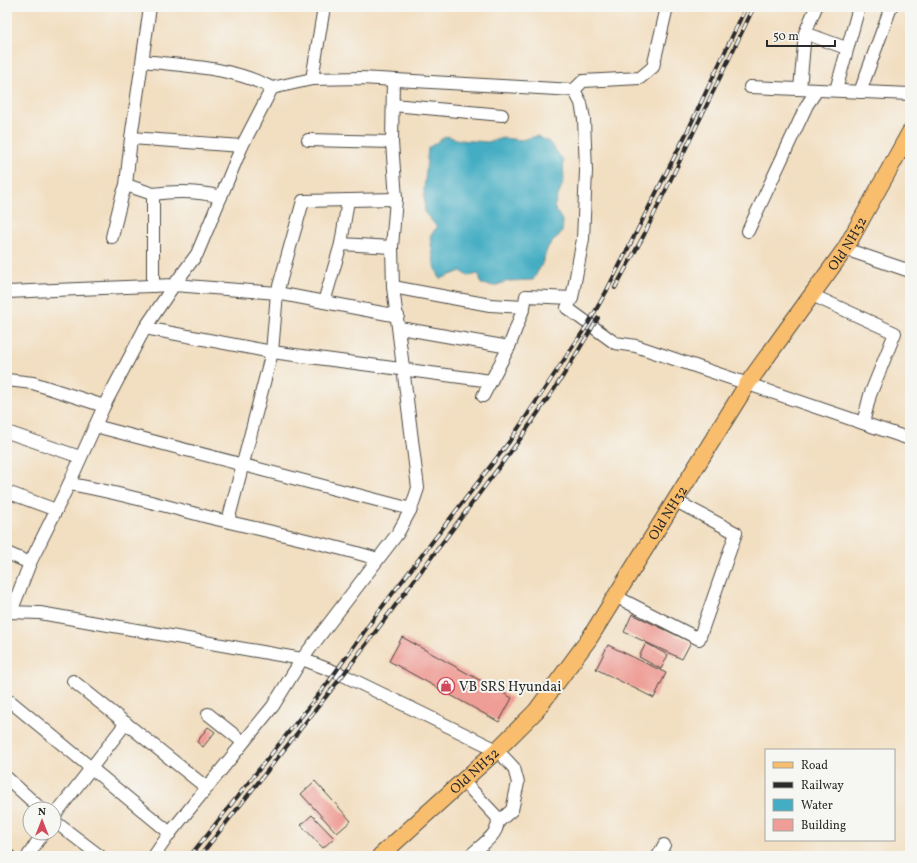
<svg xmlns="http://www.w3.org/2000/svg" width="917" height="863" viewBox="0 0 917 863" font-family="Vollkorn,serif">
	<rect width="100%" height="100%" fill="#f6f6f2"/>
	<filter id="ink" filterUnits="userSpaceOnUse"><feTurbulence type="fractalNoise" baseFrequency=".025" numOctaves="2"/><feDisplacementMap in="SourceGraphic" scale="8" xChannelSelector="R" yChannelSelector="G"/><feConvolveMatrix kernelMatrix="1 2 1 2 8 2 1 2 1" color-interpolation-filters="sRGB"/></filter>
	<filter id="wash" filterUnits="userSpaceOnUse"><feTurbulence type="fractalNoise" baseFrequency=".012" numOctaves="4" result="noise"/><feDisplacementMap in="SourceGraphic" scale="16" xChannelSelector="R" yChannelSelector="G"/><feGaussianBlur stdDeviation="0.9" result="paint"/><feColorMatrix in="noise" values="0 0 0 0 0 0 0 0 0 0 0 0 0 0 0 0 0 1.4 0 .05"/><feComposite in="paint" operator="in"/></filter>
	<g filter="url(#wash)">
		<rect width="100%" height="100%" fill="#f2dec0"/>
		<path fill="#44adc3" stroke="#386c77" d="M 446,136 L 460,140 L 488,142 L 503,138 L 521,140 L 537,136 L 549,142 L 563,160 L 564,180 L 554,207 L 563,222 L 562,232 L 548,247 L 541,266 L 533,280 L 508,281 L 494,286 L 481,284 L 479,274 L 468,276 L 461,271 L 440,279 L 434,264 L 430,236 L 437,227 L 425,213 L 424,190 L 428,148 Z"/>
		<g id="blocks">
			<g fill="#ee9e96">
				<path d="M 632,614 L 691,642 L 682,659 L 624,632 Z"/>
				<path d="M 402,637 L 512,698 L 499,722 L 389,661 Z"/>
				<path d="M 646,643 L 668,655 L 661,669 L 639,657 Z"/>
				<path d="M 608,645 L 666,673 L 654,698 L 596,669 Z"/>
				<path d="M 208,727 L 215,732 L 203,747 L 197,742 Z"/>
				<path d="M 315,781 L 351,821 L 337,833 L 301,794 Z"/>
				<path d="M 312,815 L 334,838 L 323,848 L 301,825 Z"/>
			</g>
		</g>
	</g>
	<g filter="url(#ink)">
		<use href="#blocks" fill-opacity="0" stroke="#494641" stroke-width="1"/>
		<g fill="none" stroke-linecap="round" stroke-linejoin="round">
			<defs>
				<g id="minor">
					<path d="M 150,7 L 131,138 L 126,185 L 153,194 L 153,286"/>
					<path d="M 805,33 L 846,48"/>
					<path d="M 143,61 C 188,66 232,67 272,88"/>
					<path d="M 312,79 L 324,7"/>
					<path d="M 750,87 L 910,94"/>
					<path d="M 800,89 L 805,33 L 816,7"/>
					<path d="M 574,90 L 583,81 L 640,78 L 653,67 L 667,7"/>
					<path d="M 836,90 L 859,7"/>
					<path d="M 860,92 L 891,7"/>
					<path d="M 393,105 L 502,115"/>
					<path d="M 131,138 L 242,146"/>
					<path d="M 308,140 L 392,142"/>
					<path d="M 153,194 C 176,191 198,191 221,197"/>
					<path d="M 748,231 L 807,105 L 817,90"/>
					<path d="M 112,237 L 122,196 L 126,185"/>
					<path d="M 341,244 L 348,200"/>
					<path d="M 845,249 L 910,271"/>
					<path d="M 393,287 L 490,305 L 524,307 L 526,296 L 572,298"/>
					<path d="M 7,292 L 174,285 L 197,254 L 242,146 L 272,88 L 312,79 L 361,78 L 574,90 L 581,103 L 584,119 L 586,171 L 583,239 L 572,298 L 567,308 L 615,343 L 636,346 L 910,439"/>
					<path d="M 812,295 L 895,333 L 870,395 L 863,423"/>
					<path d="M 324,302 L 341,244 L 392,247"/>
					<path d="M 145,328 L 272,352 L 491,381"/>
					<path d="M 400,328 L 509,347"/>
					<path d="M 7,380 L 33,383 L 104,406"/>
					<path d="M 483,396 L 509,347 L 524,307"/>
					<path d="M 95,426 L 411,509"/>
					<path d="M 7,432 L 80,457"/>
					<path d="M 69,484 C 119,492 167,507 216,519 C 271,532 325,543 378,559"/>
					<path d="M 7,492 L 56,510"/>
					<path d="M 228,521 L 272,352 L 277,293 L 303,201 L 396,199"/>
					<path d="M 7,553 L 30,563"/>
					<path d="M 615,596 L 699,639 L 736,533 L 674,500"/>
					<path d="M 7,612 L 40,613 L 302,659 L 398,533 L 411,509 L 418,488 L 393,287 L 392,247 L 396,199 L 392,142 L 393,80"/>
					<path d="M 11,612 L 30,563 L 69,484 L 104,406 L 145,328 L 174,285 L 277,293 L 398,316"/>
					<path d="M 73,681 L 207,788"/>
					<path d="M 11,702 L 170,833"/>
					<path d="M 208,714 L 243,742"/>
					<path d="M 7,778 L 41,809"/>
					<path d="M 463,781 L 497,817 C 502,834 480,845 470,856"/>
					<path d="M 54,816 L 126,723"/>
					<path d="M 54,821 L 100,856"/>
					<path d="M 7,855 L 9,856"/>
					<path d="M 28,856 L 43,833"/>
					<path d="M 154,856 L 170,833 L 273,706 L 302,659 L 343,675 L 497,750 L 514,768 L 518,783 L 512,810 L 498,822"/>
					<path d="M 658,856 L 664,845"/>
				</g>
				<g id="major">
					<path id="s1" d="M 380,856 L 497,750 L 536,711 L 589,639 L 748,383 L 845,249 L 910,132"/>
				</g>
			</defs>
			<use href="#minor" stroke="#494641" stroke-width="14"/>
			<use href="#major" stroke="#494641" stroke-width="18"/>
			<use href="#minor" stroke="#fff" stroke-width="12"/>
			<use href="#major" stroke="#f9be6d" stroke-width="16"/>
			<defs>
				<g id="rail">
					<path d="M 615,288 L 644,235 L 754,7"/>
					<path d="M 190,856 L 327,684 L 376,615 L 509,442 L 588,324 L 606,292 L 689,128 L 746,7"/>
					<path d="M 200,856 L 343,675 L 518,442 L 563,376 L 598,318"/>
				</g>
			</defs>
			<use href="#rail" stroke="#2b2b2b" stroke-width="4"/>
			<use href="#rail" stroke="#f6f6f2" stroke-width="2.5" stroke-dasharray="8" stroke-linecap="butt"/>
		</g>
	</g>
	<defs>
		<symbol id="shop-ring" viewBox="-11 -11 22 22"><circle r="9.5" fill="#f6f6f2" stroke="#d1495b" stroke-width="1.5"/><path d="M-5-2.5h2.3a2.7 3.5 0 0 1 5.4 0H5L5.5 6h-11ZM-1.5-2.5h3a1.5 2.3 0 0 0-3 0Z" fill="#d1495b"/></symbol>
	</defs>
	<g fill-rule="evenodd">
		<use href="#shop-ring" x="436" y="676" width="20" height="20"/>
	</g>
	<g text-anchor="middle" stroke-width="4" stroke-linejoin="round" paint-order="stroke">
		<g font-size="14" fill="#2b2b2b" stroke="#f6f6f2">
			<text dy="5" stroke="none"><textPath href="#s1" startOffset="775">Old NH32</textPath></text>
			<text dy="5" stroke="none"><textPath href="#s1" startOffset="451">Old NH32</textPath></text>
			<text dy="5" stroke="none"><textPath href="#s1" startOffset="127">Old NH32</textPath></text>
		</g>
		<g font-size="14" fill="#2b2b2b" stroke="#f6f6f2" text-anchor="start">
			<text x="459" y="691">VB SRS Hyundai</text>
		</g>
	</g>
	<rect width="917" height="863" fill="none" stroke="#f6f6f2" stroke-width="24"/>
	<rect x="765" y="749" width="130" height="92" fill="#f6f6f2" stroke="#a5a5a2"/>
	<rect x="773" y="762" width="20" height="6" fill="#f9be6d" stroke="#a5a5a2"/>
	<text x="801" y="769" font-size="12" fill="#2b2b2b">Road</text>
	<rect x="773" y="782" width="20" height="6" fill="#2b2b2b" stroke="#a5a5a2"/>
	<text x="801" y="789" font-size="12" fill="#2b2b2b">Railway</text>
	<rect x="773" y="799" width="20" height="12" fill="#44adc3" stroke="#a5a5a2"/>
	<text x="801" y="809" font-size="12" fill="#2b2b2b">Water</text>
	<rect x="773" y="819" width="20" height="12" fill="#ee9e96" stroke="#a5a5a2"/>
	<text x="801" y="829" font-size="12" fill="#2b2b2b">Building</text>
	<g transform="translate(42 821)"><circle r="19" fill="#f6f6f2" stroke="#a5a5a2"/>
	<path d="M0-3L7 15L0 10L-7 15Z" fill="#d1495b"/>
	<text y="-6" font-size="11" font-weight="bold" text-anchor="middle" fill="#2b2b2b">N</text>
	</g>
	<path d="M767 40v6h68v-6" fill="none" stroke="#2b2b2b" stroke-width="2"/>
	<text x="773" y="40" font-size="12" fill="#2b2b2b" stroke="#f6f6f2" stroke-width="3" paint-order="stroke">50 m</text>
</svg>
